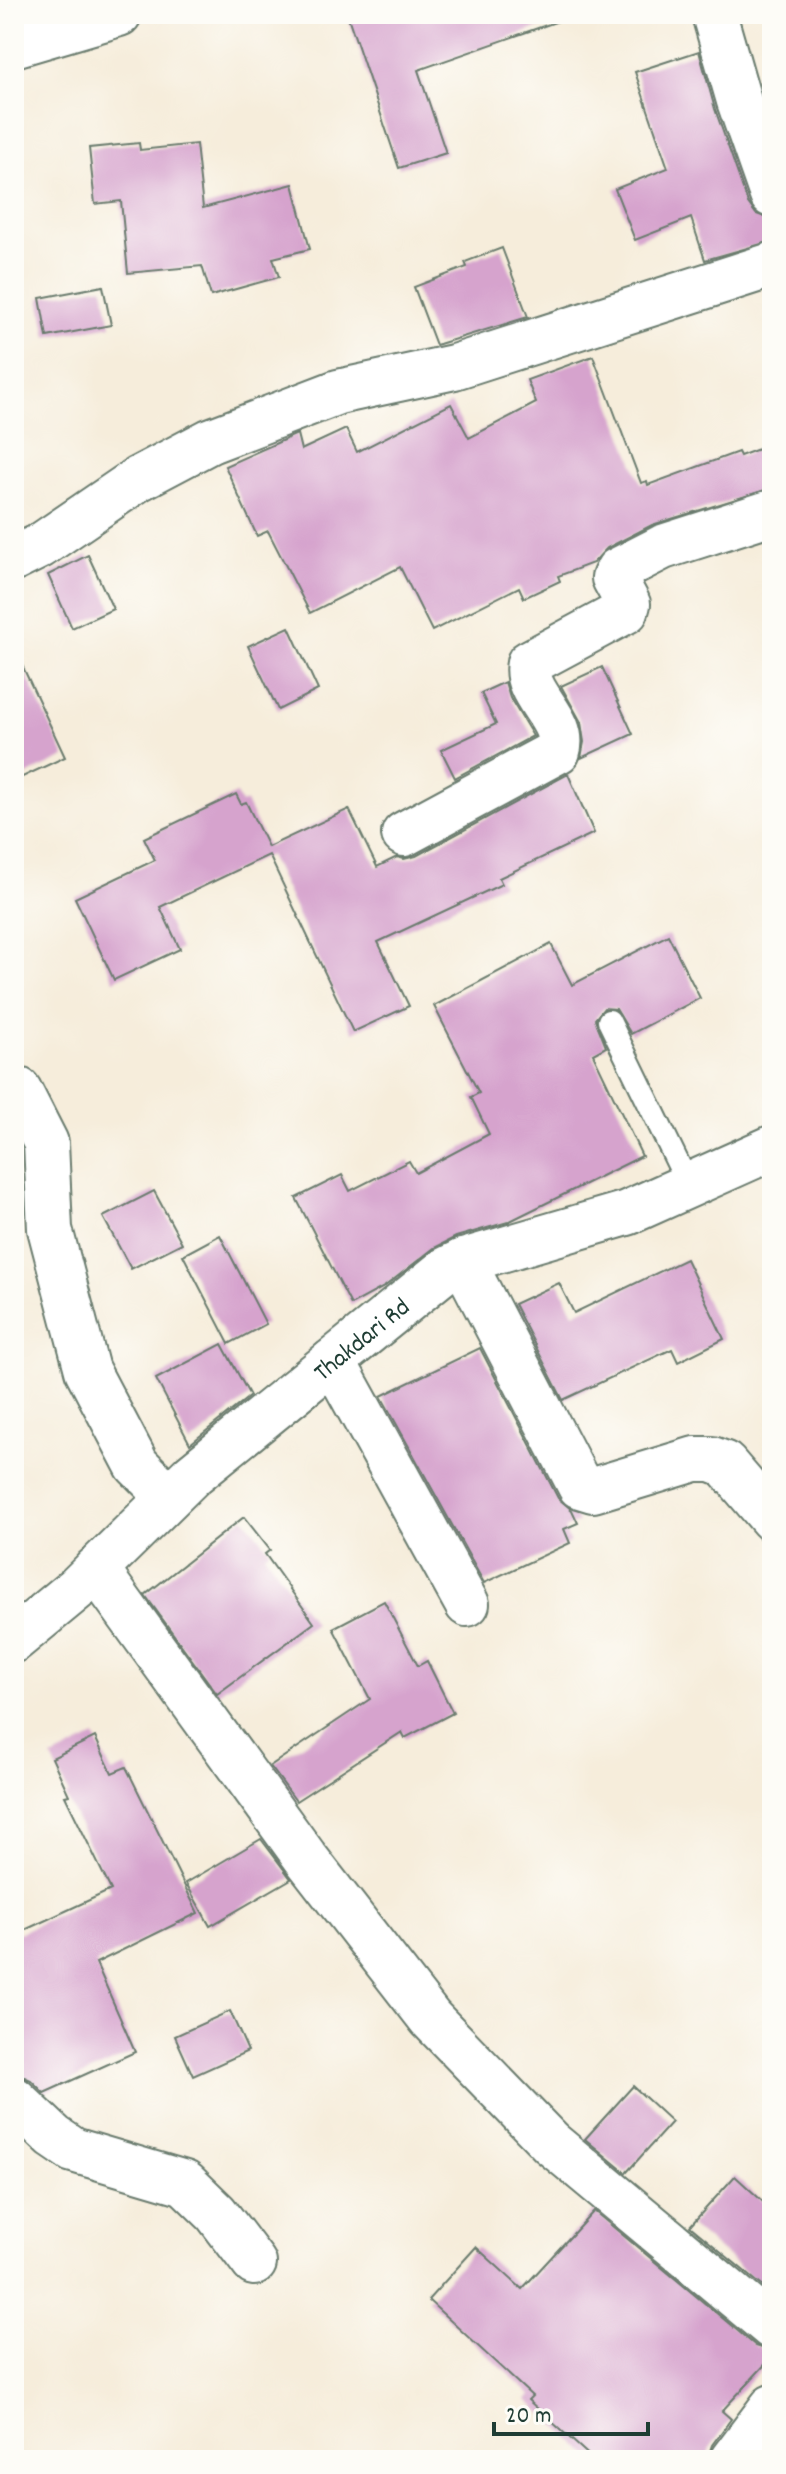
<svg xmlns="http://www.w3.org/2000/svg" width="786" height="2474" viewBox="0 0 786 2474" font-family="Dekko,sans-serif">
	<rect width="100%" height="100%" fill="#fdfcf7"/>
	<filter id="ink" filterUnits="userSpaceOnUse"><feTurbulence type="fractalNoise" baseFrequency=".0125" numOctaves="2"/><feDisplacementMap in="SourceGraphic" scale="16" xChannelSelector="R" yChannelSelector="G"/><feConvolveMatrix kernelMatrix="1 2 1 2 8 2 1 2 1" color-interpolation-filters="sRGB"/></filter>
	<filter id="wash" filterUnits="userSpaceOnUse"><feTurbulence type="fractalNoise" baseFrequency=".006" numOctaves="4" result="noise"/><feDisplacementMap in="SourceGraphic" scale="32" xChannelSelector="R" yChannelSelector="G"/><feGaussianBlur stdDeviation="1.8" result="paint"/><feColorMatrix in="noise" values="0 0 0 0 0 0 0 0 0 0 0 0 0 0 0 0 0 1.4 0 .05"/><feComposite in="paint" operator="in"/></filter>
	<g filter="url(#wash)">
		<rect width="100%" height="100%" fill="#f6eddb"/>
		<g id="blocks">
			<g fill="#d6a3cd">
				<path d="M 347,14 L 560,14 L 561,20 L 418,70 L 446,153 L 399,168 Z"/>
				<path d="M 699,51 L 715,109 L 748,203 L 756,214 L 771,219 L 772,223 L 772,241 L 705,260 L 691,218 L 635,240 L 615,189 L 668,168 L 635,72 Z"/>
				<path d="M 139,143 L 140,150 L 196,144 L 203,208 L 293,184 L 310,249 L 273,258 L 279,277 L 211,296 L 202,266 L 128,273 L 121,201 L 95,204 L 89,148 Z"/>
				<path d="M 502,248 L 528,317 L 436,345 L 414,287 L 467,267 L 465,262 Z"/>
				<path d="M 103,286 L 111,325 L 47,337 L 40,298 Z"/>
				<path d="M 593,356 L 641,483 L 647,481 L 648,485 L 738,452 L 740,456 L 772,444 L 772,488 L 652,525 L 607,548 L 593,563 L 558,576 L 560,581 L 524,598 L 519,587 L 432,631 L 400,567 L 310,613 L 268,531 L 257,536 L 225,466 L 297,434 L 301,450 L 346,429 L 357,452 L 451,404 L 469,438 L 536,403 L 527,380 Z"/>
				<path d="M 88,555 L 113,609 L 72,628 L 48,575 Z"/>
				<path d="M 289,627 L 318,690 L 278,710 L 248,646 Z"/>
				<path d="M 14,648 L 65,757 L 14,781 Z"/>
				<path d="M 602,667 L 633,734 L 581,758 L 584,742 L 581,722 L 561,686 Z"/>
				<path d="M 505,682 L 510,698 L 533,736 L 455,778 L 441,750 L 496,724 L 481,693 Z"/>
				<path d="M 568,774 L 594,833 L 499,878 L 502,884 L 378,942 L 409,1006 L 353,1032 L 269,855 L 160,907 L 180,949 L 114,980 L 75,898 L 155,860 L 144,838 L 236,794 L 241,804 L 246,802 L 268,847 L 349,809 L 377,867 L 397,857 L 404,859 L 416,856 Z"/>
				<path d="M 668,935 L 700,998 L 631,1034 L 616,1009 L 604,1008 L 595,1019 L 606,1047 L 593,1054 L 642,1156 L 508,1222 L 456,1237 L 434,1248 L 384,1287 L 351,1305 L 296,1198 L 342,1175 L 350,1191 L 409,1161 L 416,1173 L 489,1134 L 471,1097 L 479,1093 L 434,1006 L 551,944 L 572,985 Z"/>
				<path d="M 154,1191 L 182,1243 L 131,1269 L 103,1217 Z"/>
				<path d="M 220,1235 L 266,1324 L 229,1344 L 183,1255 Z"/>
				<path d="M 686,1259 L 724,1339 L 678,1362 L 672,1349 L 563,1400 L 514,1304 L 559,1283 L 574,1313 Z"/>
				<path d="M 222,1344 L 250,1396 L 190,1444 L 156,1379 Z"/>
				<path d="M 480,1348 L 558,1498 L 572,1510 L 578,1523 L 564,1529 L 570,1543 L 484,1583 L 381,1396 Z"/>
				<path d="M 244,1517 L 270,1550 L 265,1554 L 314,1623 L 217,1694 L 145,1595 Z"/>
				<path d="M 384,1601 L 418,1666 L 427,1661 L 453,1713 L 405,1738 L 402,1732 L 296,1801 L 270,1766 L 370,1699 L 333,1628 Z"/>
				<path d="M 95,1737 L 112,1773 L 126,1767 L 198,1913 L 96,1963 L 135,2052 L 44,2093 L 31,2080 L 14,2072 L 14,1935 L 111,1890 L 65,1796 L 69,1795 L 52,1758 Z"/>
				<path d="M 261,1839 L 291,1879 L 210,1926 L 186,1883 Z"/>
				<path d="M 230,2011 L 248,2051 L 193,2076 L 175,2036 Z"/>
				<path d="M 633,2086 L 672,2122 L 626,2173 L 585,2139 Z"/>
				<path d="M 735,2176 L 772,2210 L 772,2294 L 690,2226 Z"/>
				<path d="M 594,2211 L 756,2346 L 772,2351 L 772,2357 L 722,2411 L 731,2419 L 712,2445 L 707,2460 L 594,2460 L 528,2400 L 532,2396 L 428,2300 L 476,2247 L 522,2289 Z"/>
			</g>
		</g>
	</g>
	<g filter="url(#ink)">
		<use href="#blocks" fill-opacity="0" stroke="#6a7b6e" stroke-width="2"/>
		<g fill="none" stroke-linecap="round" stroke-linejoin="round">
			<defs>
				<path id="lane" d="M 609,1021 L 689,1186"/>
				<g id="street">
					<path d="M 714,14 L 739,101 L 772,195"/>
					<path d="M 14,45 L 119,14"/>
					<path d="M 14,559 L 40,546 L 138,479 L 210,441 L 338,392 L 454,367 L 772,265"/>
					<path d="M 404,834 L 558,751 C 568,719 522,695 529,663 L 626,611 L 628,604 L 614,578 L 618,570 L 663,547 L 772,512"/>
					<path d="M 14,1089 L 19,1090 L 46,1143 L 50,1229 L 87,1370 L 137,1465 L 169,1497"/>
					<path d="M 463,1261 L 580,1486 L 593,1490 L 695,1459 L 712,1459 L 725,1464 L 772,1519"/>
					<path d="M 333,1361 L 467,1604"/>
					<path d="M 96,1569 L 305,1857 L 430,2018 L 551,2143 L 772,2327"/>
					<path id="s1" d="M 14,1640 L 77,1588 L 192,1475 L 445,1270 L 463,1261 L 627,1213 L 772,1148"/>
					<path d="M 14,2099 L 54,2137 L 73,2150 L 185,2183 L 216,2213 L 254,2263"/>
					<path d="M 732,2460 L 772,2407"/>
				</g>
			</defs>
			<use href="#lane" stroke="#6a7b6e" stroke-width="26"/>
			<use href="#street" stroke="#6a7b6e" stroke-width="48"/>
			<use href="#lane" stroke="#fff" stroke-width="22"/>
			<use href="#street" stroke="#fff" stroke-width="44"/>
		</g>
	</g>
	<g text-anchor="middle" stroke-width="6" stroke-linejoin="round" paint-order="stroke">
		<g font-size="26" fill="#1f3d34" stroke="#fdfcf7">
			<text dy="9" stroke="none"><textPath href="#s1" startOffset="460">Thakdari Rd</textPath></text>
		</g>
	</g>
	<rect width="786" height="2474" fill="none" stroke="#fdfcf7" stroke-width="48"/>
	<path d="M494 2422v12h154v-12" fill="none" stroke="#1f3d34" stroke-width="4"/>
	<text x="506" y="2422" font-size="24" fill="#1f3d34" stroke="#fdfcf7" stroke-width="6" paint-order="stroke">20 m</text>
</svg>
